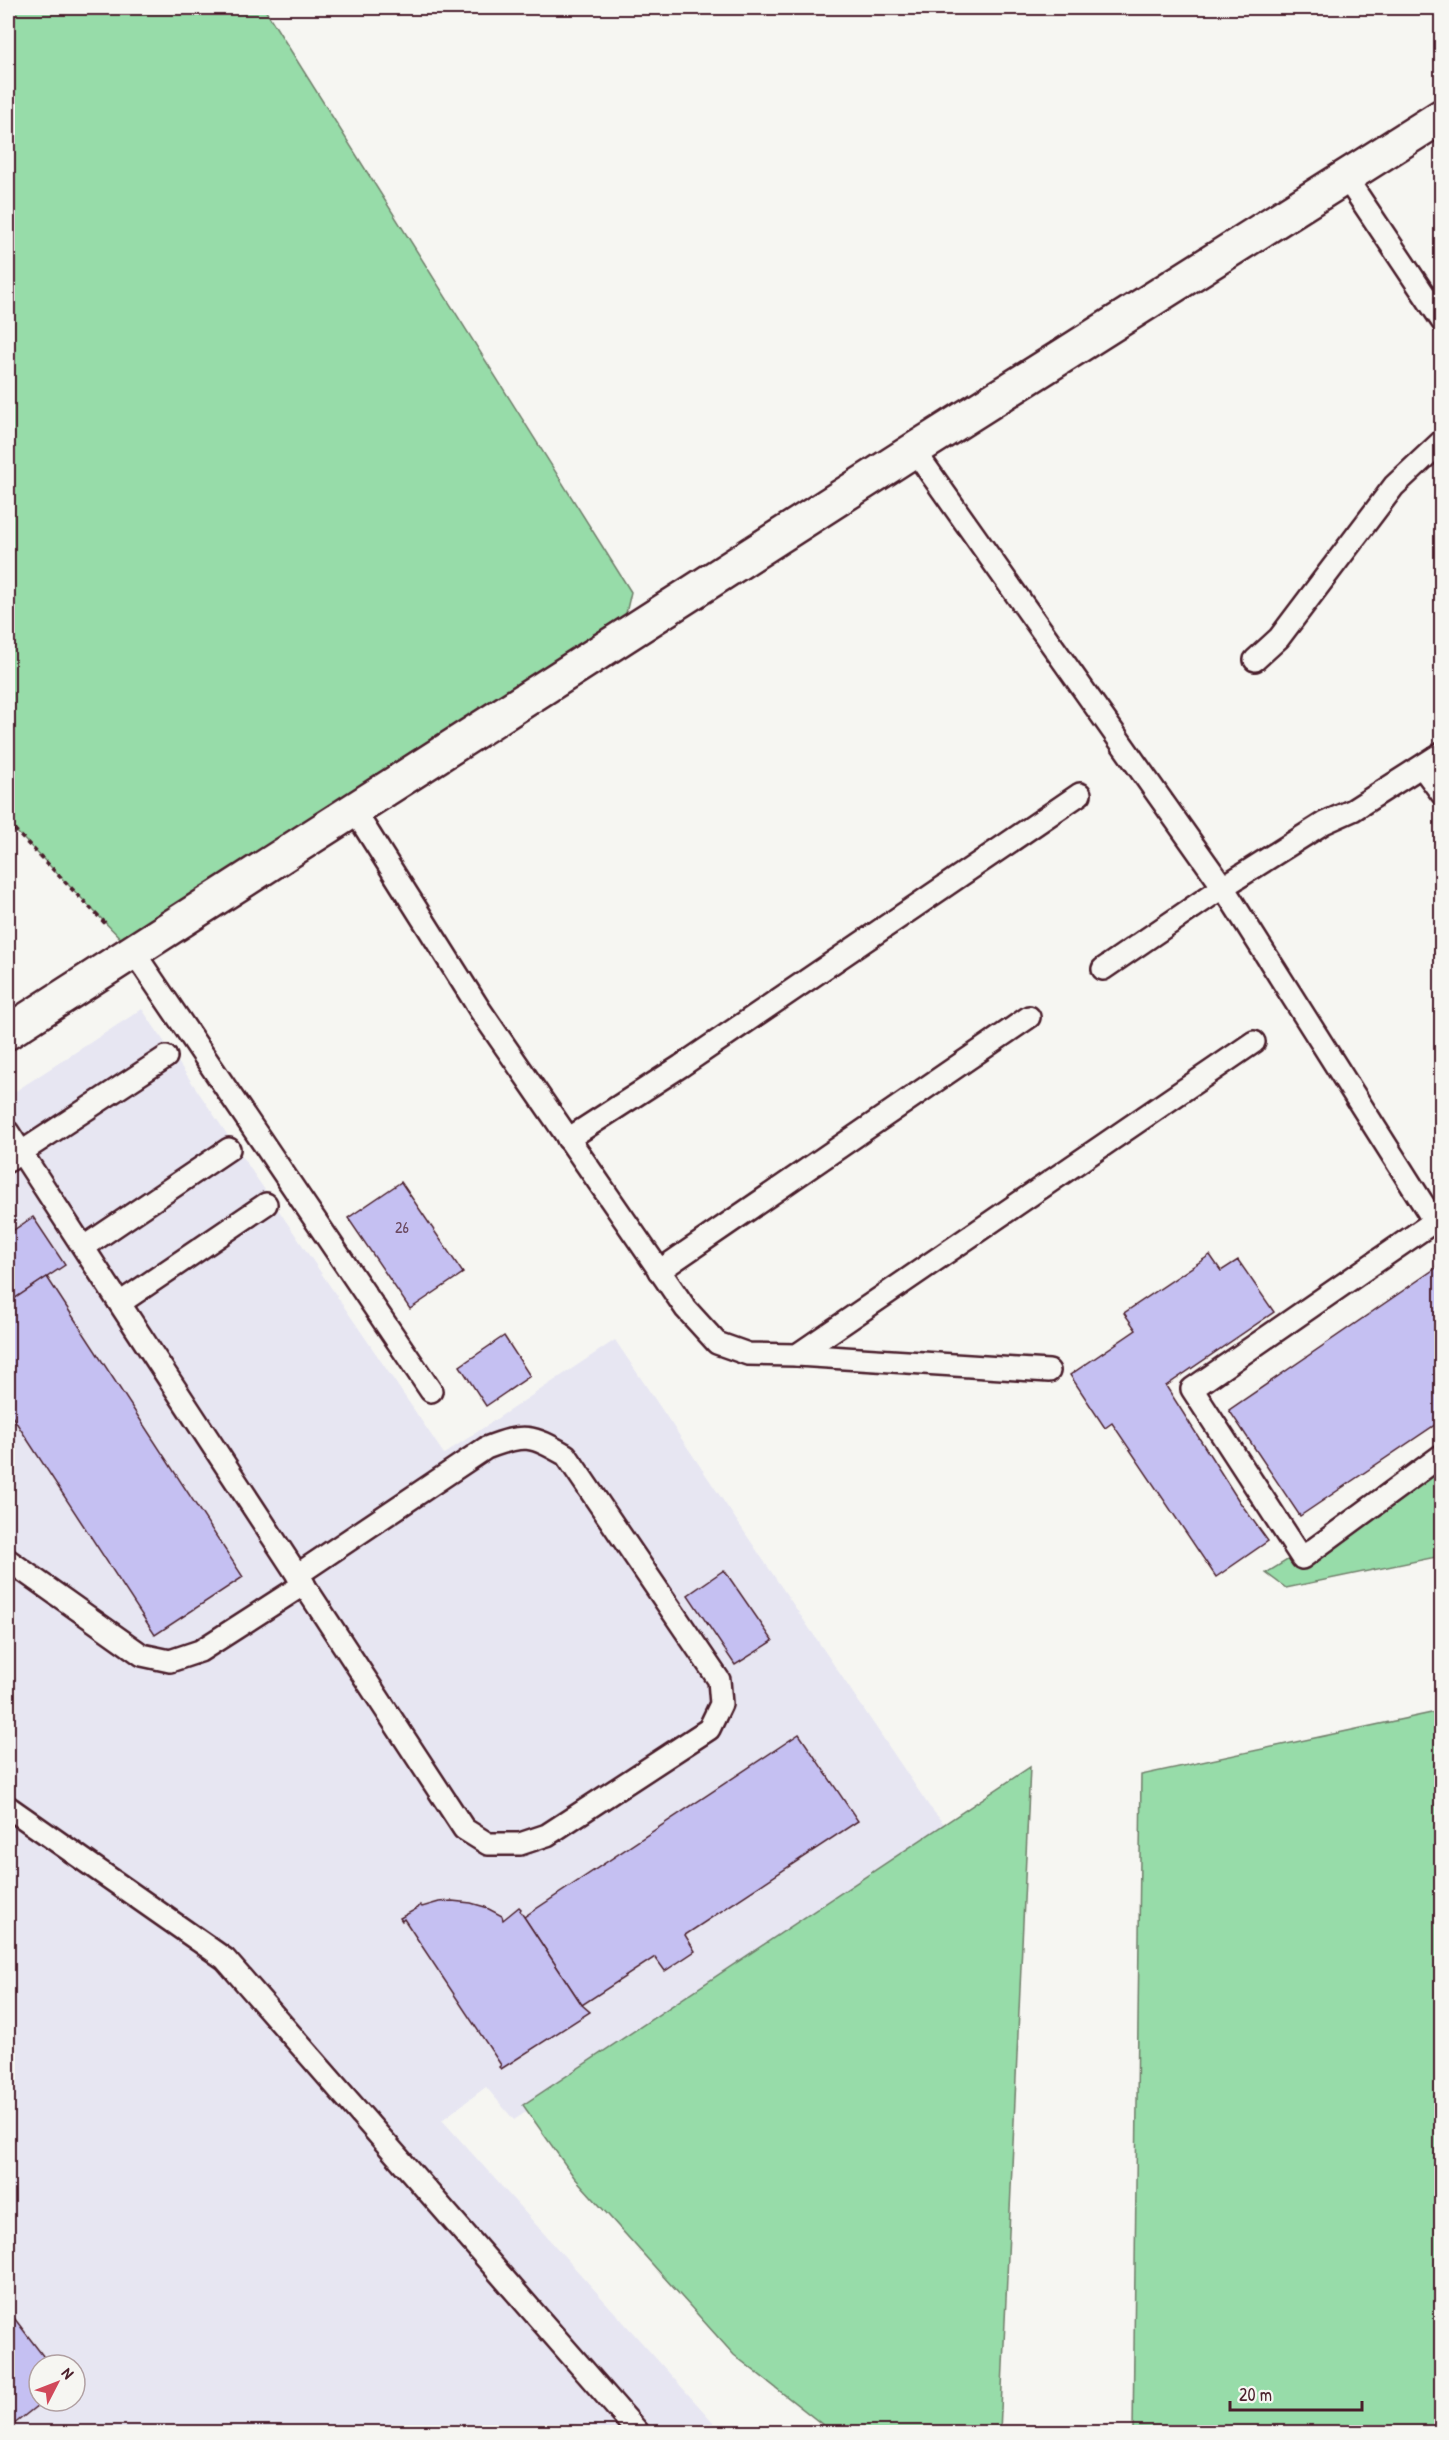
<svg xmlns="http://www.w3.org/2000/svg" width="1449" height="2440" viewBox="0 0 1449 2440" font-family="'Patrick Hand',sans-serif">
	<rect width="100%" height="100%" fill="#f6f6f2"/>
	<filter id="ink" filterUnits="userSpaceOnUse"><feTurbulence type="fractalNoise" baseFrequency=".0167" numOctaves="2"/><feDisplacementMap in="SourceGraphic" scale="12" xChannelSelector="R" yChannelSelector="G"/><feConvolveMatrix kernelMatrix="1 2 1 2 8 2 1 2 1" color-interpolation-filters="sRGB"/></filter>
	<g filter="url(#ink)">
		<path fill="#e7e6f2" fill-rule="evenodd" d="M 142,1009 L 444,1454 L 615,1340 L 929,1806 L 949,1830 L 514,2120 L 486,2087 L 442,2120 L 722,2432 L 8,2432 L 8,1096 ZM 39,2365 L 75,2365 L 75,2401 L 39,2401 Z"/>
		<g fill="#97dca9" stroke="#707e6a" stroke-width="1.5">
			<path d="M 8,8 L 264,8 L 631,592 L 620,639 L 133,951 L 8,823 Z"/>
			<path d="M 1441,1466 L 1441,1556 L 1286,1588 L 1266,1573 Z"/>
			<path d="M 1441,1711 L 1441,2432 L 1133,2432 L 1141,1775 Z"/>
			<path d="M 1030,1767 L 1000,2432 L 832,2432 L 734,2355 L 574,2177 L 523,2105 Z"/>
		</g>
		<g fill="#c5c0f2" stroke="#4a1f2b" stroke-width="1.5">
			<path d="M 401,1182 L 463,1273 L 410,1309 L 348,1218 Z"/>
			<path d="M 33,1217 L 65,1265 L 8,1303 L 8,1234 Z"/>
			<path d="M 1210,1255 L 1221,1271 L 1238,1260 L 1274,1312 L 1166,1386 L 1239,1501 L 1268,1541 L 1216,1577 L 1112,1423 L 1105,1428 L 1070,1375 L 1136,1330 L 1124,1313 Z"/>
			<path d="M 1442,1264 L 1442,1420 L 1300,1516 L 1229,1410 Z"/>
			<path d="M 47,1277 L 243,1577 L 155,1635 L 8,1410 L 8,1303 Z"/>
			<path d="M 504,1336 L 530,1376 L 486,1406 L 460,1366 Z"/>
			<path d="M 724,1570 L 773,1641 L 735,1665 L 688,1595 Z"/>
			<path d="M 799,1734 L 858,1821 L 685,1935 L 695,1951 L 665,1971 L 655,1957 L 582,2005 L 524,1917 Z"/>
			<path d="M 452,1901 L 471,1903 L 485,1907 L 502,1916 L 503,1920 L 519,1907 L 521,1909 L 520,1911 L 582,2005 L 590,2012 L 501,2069 L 499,2067 L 501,2065 L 404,1919 L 402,1921 L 400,1918 L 418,1908 L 420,1905 L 422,1907 L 439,1902 Z"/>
			<path d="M 8,2310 L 50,2365 L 39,2365 L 39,2401 L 43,2401 L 8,2429 Z"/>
		</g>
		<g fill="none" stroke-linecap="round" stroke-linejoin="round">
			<defs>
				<g id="service">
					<path d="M 1345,176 L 1442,321"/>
					<path d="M 914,450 L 1223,887 L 1434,1221"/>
					<path d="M 1255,660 L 1279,638 L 1394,486 L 1442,441"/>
					<path d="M 1422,767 L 1442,794"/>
					<path d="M 354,810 L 480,1010 L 686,1309 L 717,1343 L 748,1354 L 797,1355 L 1254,1042"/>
					<path d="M 133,951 L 431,1391"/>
					<path d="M 1103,969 L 1223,887 L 1324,823 L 1353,810 L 1442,753"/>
					<path d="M 8,1132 C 159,1365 312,1597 464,1829 L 488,1844 L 520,1844 L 547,1835 L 709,1729 L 721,1704 L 719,1680 L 566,1455 C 531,1435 525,1433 486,1448 L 297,1575"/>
					<path d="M 568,1139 L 681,1066 L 1080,794"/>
					<path d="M 8,1161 L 166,1057"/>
					<path d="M 1442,1216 L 1192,1389 L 1302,1558 L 1442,1455"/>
					<path d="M 84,1247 L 229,1149"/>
					<path d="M 659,1271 L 1029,1017"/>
					<path d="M 120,1303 L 266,1204"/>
					<path d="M 797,1355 L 1049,1371"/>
					<path d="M 8,1560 L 142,1655 L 170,1661 L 200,1651 L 304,1584"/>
					<path d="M 8,1807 L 225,1959 L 638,2432"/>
				</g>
				<path id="tertiary" d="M 8,1032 L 914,450 L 1442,116"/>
			</defs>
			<use href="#service" stroke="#4a1f2b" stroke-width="26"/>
			<use href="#tertiary" stroke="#4a1f2b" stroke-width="38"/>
			<path stroke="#4a1f2b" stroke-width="4" stroke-dasharray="4.5 4.5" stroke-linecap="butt" d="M 8,823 L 105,923"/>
			<use href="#service" stroke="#f6f6f2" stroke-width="21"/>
			<use href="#tertiary" stroke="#f6f6f2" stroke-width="33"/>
		</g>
	</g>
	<g text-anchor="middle" stroke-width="4.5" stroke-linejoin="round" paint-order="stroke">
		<g font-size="16" fill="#69475d">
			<text x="402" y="1233">26</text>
		</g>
	</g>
	<rect width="1449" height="2440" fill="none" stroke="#f6f6f2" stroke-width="30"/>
	<rect x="15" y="15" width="1419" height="2410" fill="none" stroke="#4a1f2b" stroke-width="2" filter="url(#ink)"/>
	<g transform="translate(57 2383) rotate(48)"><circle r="28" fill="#f6f6f2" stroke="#b1a0a2" stroke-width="1.5"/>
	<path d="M0-4.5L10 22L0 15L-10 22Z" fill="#d1495b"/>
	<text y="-9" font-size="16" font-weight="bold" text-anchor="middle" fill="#4a1f2b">N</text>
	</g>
	<path d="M1230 2401v9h132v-9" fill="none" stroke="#4a1f2b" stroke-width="3"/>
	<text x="1239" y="2401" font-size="18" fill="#4a1f2b" stroke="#f6f6f2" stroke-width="4.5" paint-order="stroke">20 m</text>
</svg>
